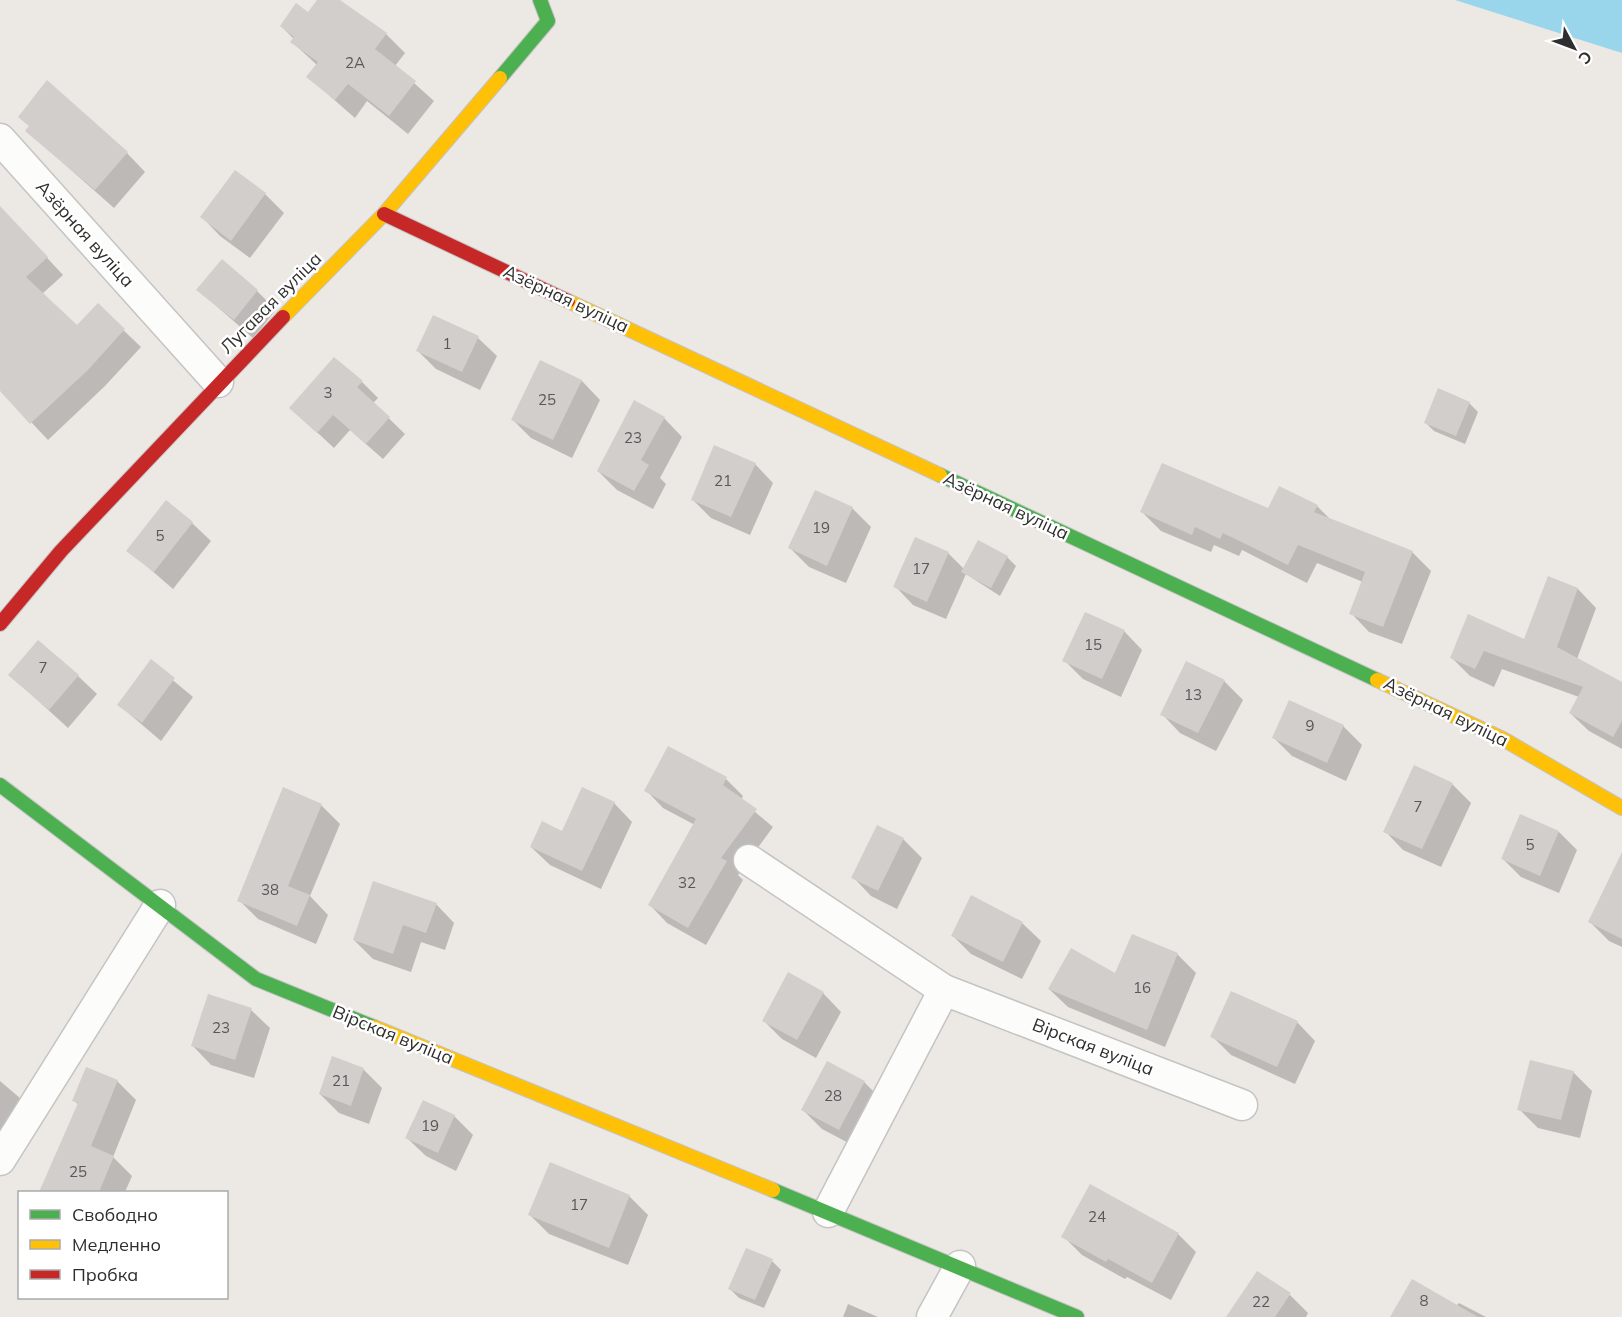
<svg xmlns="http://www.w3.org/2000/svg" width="1622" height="1317" viewBox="0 0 1622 1317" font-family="Mulish,sans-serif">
	<rect width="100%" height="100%" fill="#ece8e4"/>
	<path fill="#99d6ec" d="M 1455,0 L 1622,0 L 1622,53 Z"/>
	<g fill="#0003">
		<path d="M 319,0 L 338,0 L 386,34 L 405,53 L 395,66 L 434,101 L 408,134 L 367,101 L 355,118 L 308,77 L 317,65 L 292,42 L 294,39 L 281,26 L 309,14 Z"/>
		<path d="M 27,131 L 127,153 L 145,172 L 114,208 Z"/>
		<path d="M 235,172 L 265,194 L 284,213 L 250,258 L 220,236 L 202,217 Z"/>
		<path d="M 0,207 L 63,275 L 42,294 L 77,327 L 98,306 L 141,347 L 105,386 L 48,440 L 0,389 Z"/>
		<path d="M 198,290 L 257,291 L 276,310 L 253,338 Z"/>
		<path d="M 478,338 L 497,356 L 480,390 L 436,369 L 418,351 Z"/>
		<path d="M 541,362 L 582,381 L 600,400 L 572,458 L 531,438 L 513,420 Z"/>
		<path d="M 362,382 L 378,398 L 373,403 L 405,434 L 383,459 L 350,430 L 334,448 L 291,408 Z"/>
		<path d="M 1469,403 L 1478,412 L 1465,444 L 1434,431 L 1425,422 Z"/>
		<path d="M 664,418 L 682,437 L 660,478 L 666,484 L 653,509 L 617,490 L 598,471 Z"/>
		<path d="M 755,464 L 773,483 L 750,535 L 711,518 L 692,499 Z"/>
		<path d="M 1317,506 L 1332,521 L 1412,552 L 1431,571 L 1402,644 L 1369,632 L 1351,613 L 1363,582 L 1317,563 L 1307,583 L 1242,550 L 1239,556 L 1214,545 L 1211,552 L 1161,531 L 1142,512 L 1269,510 Z"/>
		<path d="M 852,508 L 871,527 L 846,583 L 809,567 L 790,548 Z"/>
		<path d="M 192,523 L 211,541 L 173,589 L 128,550 Z"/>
		<path d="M 979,542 L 1007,557 L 1016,566 L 1000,596 L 966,574 L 946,619 L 913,605 L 895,586 L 948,553 L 964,569 Z"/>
		<path d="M 1549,578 L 1578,589 L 1596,608 L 1577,659 L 1622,684 L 1622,749 L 1589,731 L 1570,713 L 1579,697 L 1502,669 L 1494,687 L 1470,676 L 1451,657 L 1525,641 Z"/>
		<path d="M 1124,631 L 1142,650 L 1121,697 L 1083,679 L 1064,660 Z"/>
		<path d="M 151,662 L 193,697 L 161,741 L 119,705 Z"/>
		<path d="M 10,675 L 78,676 L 97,694 L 68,728 Z"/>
		<path d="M 1224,681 L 1243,700 L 1216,751 L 1180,733 L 1162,714 Z"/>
		<path d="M 1343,726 L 1362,745 L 1346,781 L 1292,756 L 1273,737 Z"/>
		<path d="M 726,779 L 743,796 L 741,800 L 773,827 L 738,875 L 743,880 L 706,945 L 667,923 L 650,905 L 695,825 L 663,808 L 646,790 Z"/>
		<path d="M 1452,784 L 1471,803 L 1441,867 L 1403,850 L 1385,831 Z"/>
		<path d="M 614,803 L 632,822 L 601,889 L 550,865 L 531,847 L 563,833 Z"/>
		<path d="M 321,805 L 340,824 L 310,896 L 328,915 L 316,944 L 258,919 L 239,900 Z"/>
		<path d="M 1559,832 L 1577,850 L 1559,893 L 1521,877 L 1503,859 Z"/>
		<path d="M 903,839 L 922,858 L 897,909 L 871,896 L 853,877 Z"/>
		<path d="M 1622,865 L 1622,947 L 1609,941 L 1590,922 Z"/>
		<path d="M 436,904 L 454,923 L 445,950 L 421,942 L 411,972 L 373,959 L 354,940 Z"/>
		<path d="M 1022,923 L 1041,941 L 1022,979 L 971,954 L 952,935 Z"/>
		<path d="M 1177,954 L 1196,973 L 1165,1047 L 1068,1007 L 1049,989 L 1115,975 Z"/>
		<path d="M 823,993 L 841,1012 L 816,1058 L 782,1039 L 764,1021 Z"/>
		<path d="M 251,1010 L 270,1028 L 254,1078 L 211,1065 L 193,1046 Z"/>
		<path d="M 1297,1022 L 1315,1041 L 1295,1084 L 1231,1055 L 1212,1036 Z"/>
		<path d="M 363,1069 L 382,1088 L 369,1124 L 339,1113 L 320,1094 Z"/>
		<path d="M 1573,1072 L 1592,1091 L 1580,1138 L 1538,1128 L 1519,1109 Z"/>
		<path d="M 0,1081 L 27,1104 L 0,1133 Z"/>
		<path d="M 117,1081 L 136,1100 L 113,1157 L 132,1176 L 125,1192 L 48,1192 L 43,1187 L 79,1105 L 73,1100 Z"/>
		<path d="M 864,1082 L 883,1101 L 858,1148 L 822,1129 L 803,1110 Z"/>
		<path d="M 454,1116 L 473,1135 L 456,1171 L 426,1156 L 407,1138 Z"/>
		<path d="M 629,1196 L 648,1215 L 628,1265 L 549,1234 L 530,1215 Z"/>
		<path d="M 1178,1234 L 1196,1252 L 1171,1300 L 1127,1277 L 1125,1279 L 1082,1255 L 1063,1236 Z"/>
		<path d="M 772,1261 L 781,1270 L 764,1308 L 739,1298 L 730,1289 Z"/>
		<path d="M 1290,1295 L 1308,1313 L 1306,1317 L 1250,1317 Z"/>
		<path d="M 1459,1303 L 1486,1317 L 1403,1317 L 1456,1306 Z"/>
		<path d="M 848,1304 L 878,1317 L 843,1317 Z"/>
	</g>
	<g fill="#d1cecb">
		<path d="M 317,0 L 340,0 L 387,33 L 375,49 L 416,81 L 389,116 L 348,84 L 335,100 L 306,77 L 318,62 L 290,42 L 294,37 L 280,26 L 296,3 L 308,12 Z"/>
		<path d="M 47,80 L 128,152 L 95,190 L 25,131 L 29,126 L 18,117 Z"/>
		<path d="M 235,170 L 266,193 L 231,241 L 200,217 Z"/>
		<path d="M 0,206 L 48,257 L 26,277 L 77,325 L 98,303 L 125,329 L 88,370 L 30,424 L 0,391 Z"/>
		<path d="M 222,259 L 258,290 L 234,320 L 196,290 Z"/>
		<path d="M 433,315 L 479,336 L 462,372 L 416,351 Z"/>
		<path d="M 334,357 L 363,381 L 357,387 L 390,417 L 366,444 L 333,415 L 317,433 L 289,408 Z"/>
		<path d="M 540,360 L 582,380 L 553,440 L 511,420 Z"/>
		<path d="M 1438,388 L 1470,402 L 1456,436 L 1424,423 Z"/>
		<path d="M 634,400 L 665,417 L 641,460 L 649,465 L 634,491 L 597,471 Z"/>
		<path d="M 714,445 L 756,463 L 731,517 L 691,500 Z"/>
		<path d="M 1162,463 L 1268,508 L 1279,486 L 1318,505 L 1314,512 L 1413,551 L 1383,627 L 1349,614 L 1365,572 L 1298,545 L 1288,565 L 1223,533 L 1220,539 L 1195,527 L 1192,535 L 1140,512 Z"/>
		<path d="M 815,490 L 853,507 L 827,566 L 788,548 Z"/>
		<path d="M 166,500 L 193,522 L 154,572 L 126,551 Z"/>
		<path d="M 915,537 L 949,552 L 927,602 L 893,587 Z"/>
		<path d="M 978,540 L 1008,556 L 991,588 L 961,572 Z"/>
		<path d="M 1548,576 L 1578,588 L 1557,647 L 1622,682 L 1622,721 L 1613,737 L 1569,713 L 1583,687 L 1484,651 L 1475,669 L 1450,658 L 1468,614 L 1524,639 Z"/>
		<path d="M 1085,612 L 1125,630 L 1102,679 L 1062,661 Z"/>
		<path d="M 38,640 L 79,675 L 49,710 L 8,675 Z"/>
		<path d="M 151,659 L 175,678 L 142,723 L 117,705 Z"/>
		<path d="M 1186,661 L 1225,680 L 1198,733 L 1160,715 Z"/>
		<path d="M 1289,700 L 1344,725 L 1327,763 L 1272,738 Z"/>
		<path d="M 668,746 L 727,777 L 723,785 L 757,809 L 721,858 L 727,861 L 688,928 L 648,905 L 696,819 L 644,791 Z"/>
		<path d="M 1414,765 L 1453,783 L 1422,849 L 1383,832 Z"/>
		<path d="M 283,787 L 322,804 L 288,886 L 310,895 L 297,926 L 237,901 Z"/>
		<path d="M 582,787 L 615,802 L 582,871 L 530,847 L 542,821 L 562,831 Z"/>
		<path d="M 1520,814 L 1559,831 L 1540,876 L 1501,859 Z"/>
		<path d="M 877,825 L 904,838 L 878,891 L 851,878 Z"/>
		<path d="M 1622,852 L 1622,939 L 1588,922 Z"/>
		<path d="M 373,881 L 437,903 L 426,933 L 403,925 L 393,954 L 353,940 Z"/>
		<path d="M 971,895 L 1023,922 L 1003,962 L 951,936 Z"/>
		<path d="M 1132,934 L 1178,953 L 1147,1030 L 1048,989 L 1071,948 L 1115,973 Z"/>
		<path d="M 788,972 L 824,992 L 797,1040 L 762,1021 Z"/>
		<path d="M 1231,991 L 1298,1021 L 1277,1067 L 1210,1037 Z"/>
		<path d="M 208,994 L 252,1008 L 235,1060 L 191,1046 Z"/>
		<path d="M 332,1056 L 364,1068 L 351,1106 L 319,1094 Z"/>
		<path d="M 1530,1060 L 1574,1071 L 1561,1120 L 1517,1110 Z"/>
		<path d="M 827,1061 L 865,1081 L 839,1130 L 801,1110 Z"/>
		<path d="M 86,1067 L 118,1080 L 91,1146 L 114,1156 L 99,1192 L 39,1192 L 78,1103 L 72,1101 Z"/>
		<path d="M 423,1100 L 455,1115 L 438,1153 L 405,1138 Z"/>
		<path d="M 550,1162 L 630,1195 L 609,1248 L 528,1215 Z"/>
		<path d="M 1090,1184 L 1179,1233 L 1152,1283 L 1108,1259 L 1106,1262 L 1061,1237 Z"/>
		<path d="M 746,1248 L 773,1259 L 755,1300 L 728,1289 Z"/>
		<path d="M 1257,1271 L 1291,1293 L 1275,1317 L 1226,1317 Z"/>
		<path d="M 1412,1279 L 1478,1317 L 1390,1317 Z"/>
	</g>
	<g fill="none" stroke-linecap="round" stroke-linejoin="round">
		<defs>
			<g id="street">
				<path d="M 0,139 L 218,382"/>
				<path d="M 749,860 L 944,990"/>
				<path d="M 0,1160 L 160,905"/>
				<path d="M 828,1212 L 944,990 L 1242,1105"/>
				<path d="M 932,1317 L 960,1266"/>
			</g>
			<g id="fast">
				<path d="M 500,78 L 548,21 L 540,0"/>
				<path d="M 940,475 L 1377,680"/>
				<path d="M 0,785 L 256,979 L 374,1027"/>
				<path d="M 773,1190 L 1077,1317"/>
			</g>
			<g id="slow">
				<path d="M 568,301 L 940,475"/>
				<path d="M 283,317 L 384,214 L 500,78"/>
				<path d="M 1377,680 L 1503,739 L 1622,808"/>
				<path d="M 374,1027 L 773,1190"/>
			</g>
			<g id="jam">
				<path d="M 384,214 L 568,301"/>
				<path d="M 0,624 L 61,551 L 283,317"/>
			</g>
		</defs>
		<use href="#street" stroke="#c5c4c5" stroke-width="33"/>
		<use href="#fast" stroke="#c5c4c5" stroke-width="16"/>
		<use href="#slow" stroke="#c5c4c5" stroke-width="16"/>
		<use href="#jam" stroke="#c5c4c5" stroke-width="16"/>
		<use href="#street" stroke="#fcfcfb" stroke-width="30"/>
		<use href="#fast" stroke="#4caf50" stroke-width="14"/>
		<use href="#slow" stroke="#ffc107" stroke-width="14"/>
		<use href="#jam" stroke="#c62828" stroke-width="14"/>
	</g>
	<g text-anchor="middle" stroke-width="5" stroke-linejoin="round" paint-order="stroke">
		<g font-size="15" fill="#585857">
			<text x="355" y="68">2А</text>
			<text x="447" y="349">1</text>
			<text x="328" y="398">3</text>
			<text x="547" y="405">25</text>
			<text x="633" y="443">23</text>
			<text x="723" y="486">21</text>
			<text x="821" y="533">19</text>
			<text x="160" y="541">5</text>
			<text x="921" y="574">17</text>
			<text x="1093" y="650">15</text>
			<text x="43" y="673">7</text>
			<text x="1193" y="700">13</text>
			<text x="1310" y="731">9</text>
			<text x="1418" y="812">7</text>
			<text x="1530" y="850">5</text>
			<text x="687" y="888">32</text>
			<text x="270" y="895">38</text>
			<text x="1142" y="993">16</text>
			<text x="221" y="1033">23</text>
			<text x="341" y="1086">21</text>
			<text x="833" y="1101">28</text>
			<text x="430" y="1131">19</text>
			<text x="78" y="1177">25</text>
			<text x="579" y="1210">17</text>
			<text x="1097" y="1222">24</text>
			<text x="1424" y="1306">8</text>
			<text x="1261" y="1307">22</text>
		</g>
		<g font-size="18" fill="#2e2e2e" stroke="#fff">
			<text transform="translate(85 234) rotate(48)" y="6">Азёрная вуліца</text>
			<text transform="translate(566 299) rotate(25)" y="6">Азёрная вуліца</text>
			<text transform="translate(271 303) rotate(-45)" y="6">Лугавая вуліца</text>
			<text transform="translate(1006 506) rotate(25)" y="6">Азёрная вуліца</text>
			<text transform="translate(1446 712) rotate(26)" y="6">Азёрная вуліца</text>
			<text transform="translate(393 1035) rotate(22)" y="6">Вірская вуліца</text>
			<text transform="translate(1093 1047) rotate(21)" y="6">Вірская вуліца</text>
		</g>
	</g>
	<rect x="18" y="1191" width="210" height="108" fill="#ffffff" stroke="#ababab" stroke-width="1.5"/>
	<rect x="30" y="1210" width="30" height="9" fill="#4caf50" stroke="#ababab" stroke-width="1.5"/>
	<text x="72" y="1221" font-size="18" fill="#2e2e2e">Свободно</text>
	<rect x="30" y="1240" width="30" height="9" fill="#ffc107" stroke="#ababab" stroke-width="1.5"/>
	<text x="72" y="1251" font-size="18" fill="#2e2e2e">Медленно</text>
	<rect x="30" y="1270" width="30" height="9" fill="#c62828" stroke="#ababab" stroke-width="1.5"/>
	<text x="72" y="1281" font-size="18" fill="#2e2e2e">Пробка</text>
	<g transform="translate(1574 48) rotate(131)" stroke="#ffffff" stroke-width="4.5" paint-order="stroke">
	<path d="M0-4.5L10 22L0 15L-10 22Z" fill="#2e2e2e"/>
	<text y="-9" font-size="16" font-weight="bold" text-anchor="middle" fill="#2e2e2e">С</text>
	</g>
</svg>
